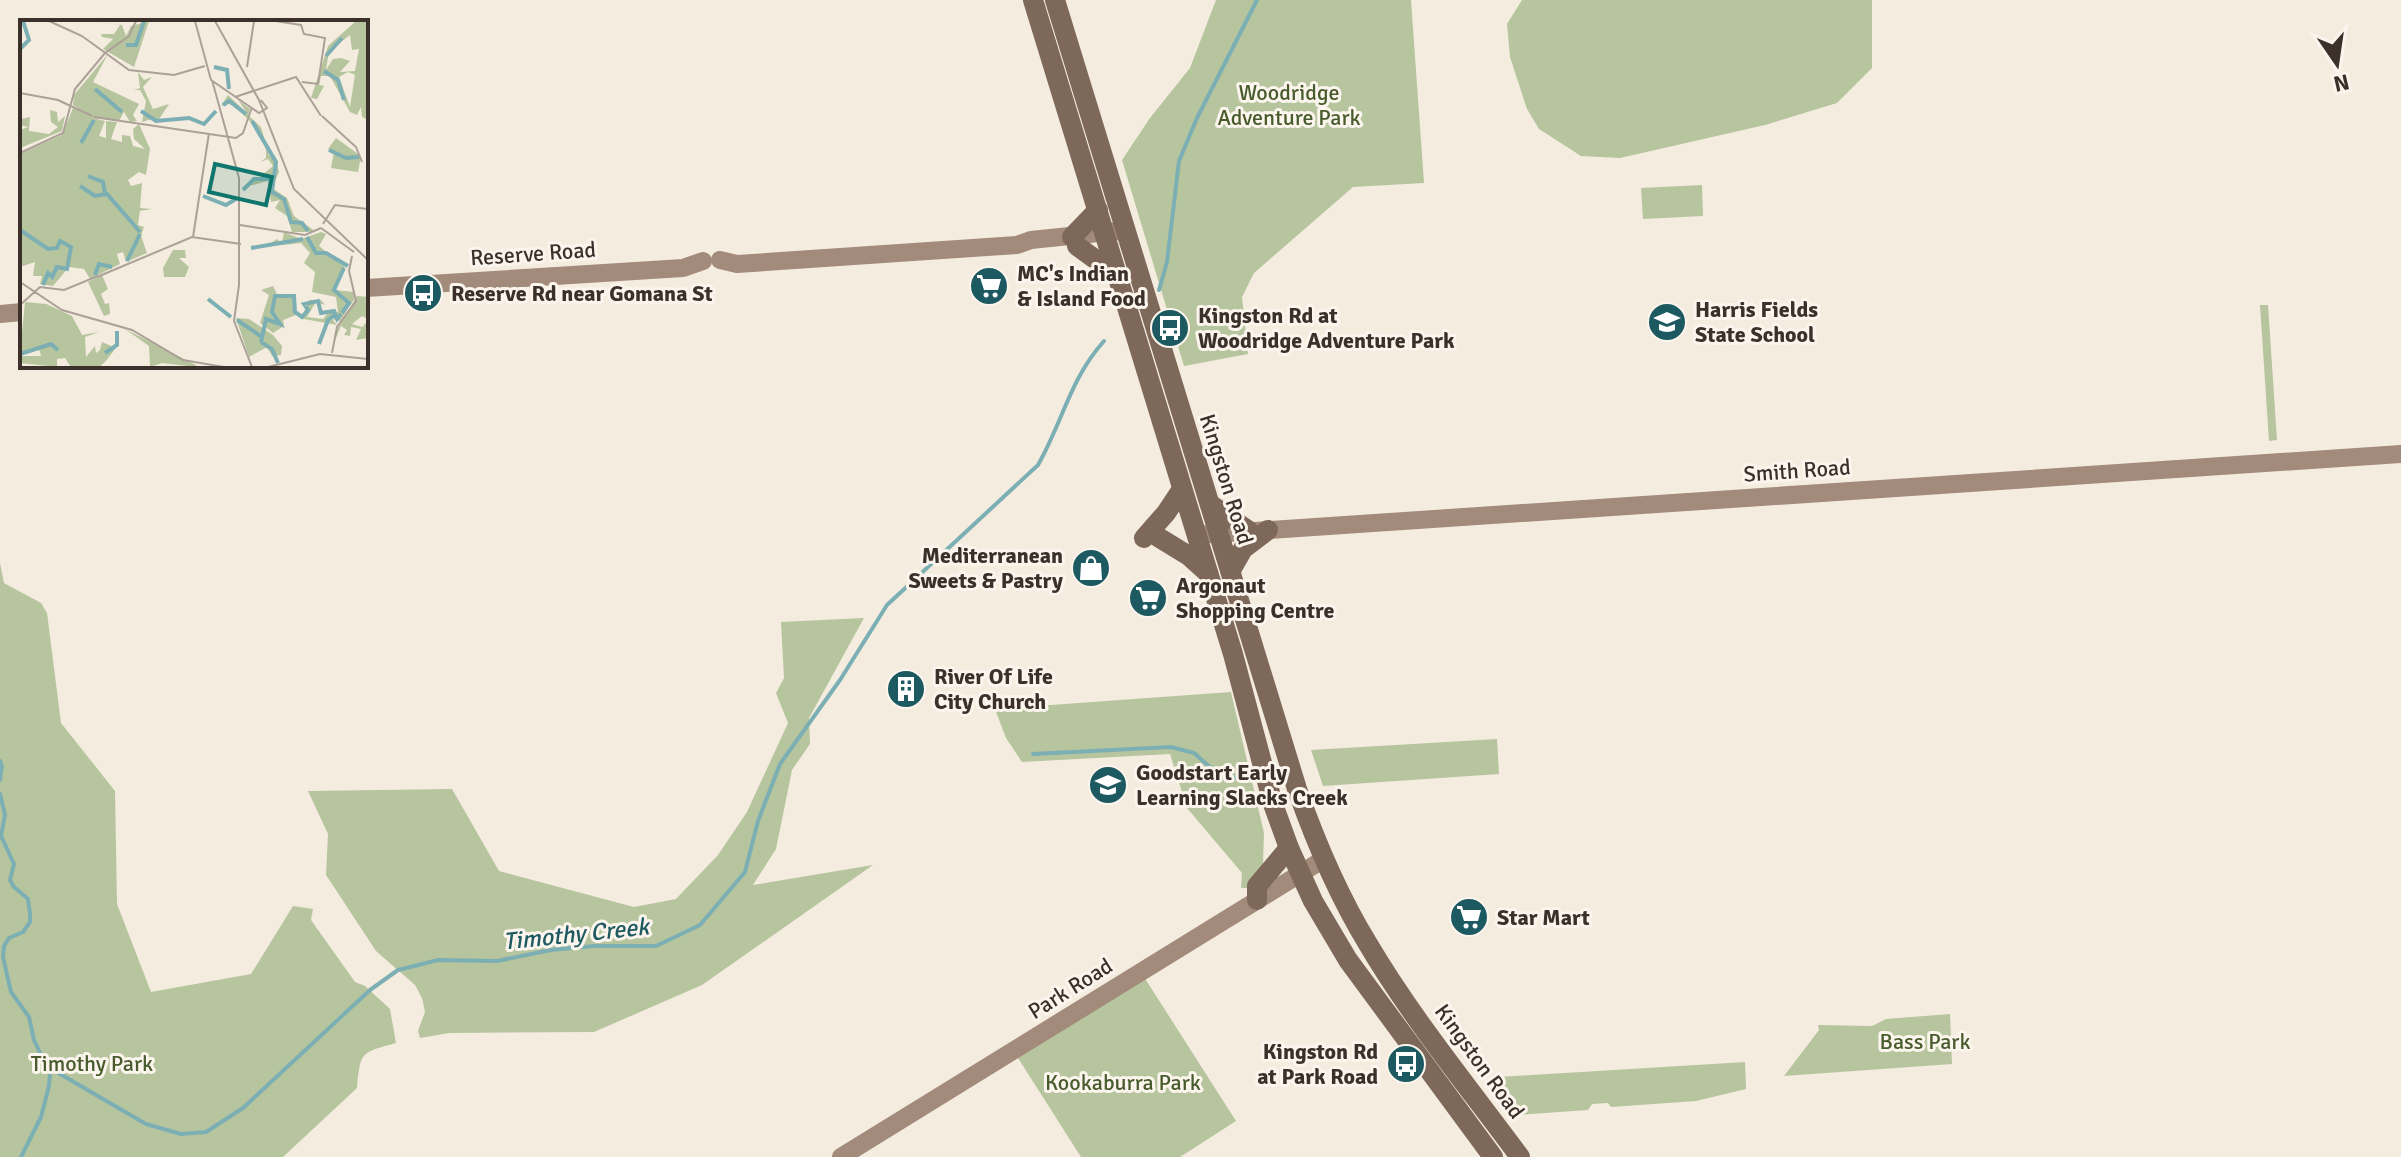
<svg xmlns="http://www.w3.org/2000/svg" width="2401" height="1157" viewBox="0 0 2401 1157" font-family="Signika,sans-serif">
	<rect width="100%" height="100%" fill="#f5ece0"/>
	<g fill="#b6c59e">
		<path d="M 1216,0 L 1411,0 L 1424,183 L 1353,187 L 1254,273 L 1242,297 L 1248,354 L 1184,366 L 1122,160 L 1150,118 L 1190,68 Z"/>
		<path d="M 1522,0 L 1872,0 L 1872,68 L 1837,103 L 1765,125 L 1620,158 L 1581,156 L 1539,129 L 1527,109 L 1510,57 L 1507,24 Z"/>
		<path d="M 1702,185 L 1703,216 L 1643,219 L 1641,188 Z"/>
		<path d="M 2260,305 L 2268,305 L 2277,440 L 2269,441 Z"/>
		<path d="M 0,563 L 4,583 L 41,603 L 47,613 L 61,723 L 115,791 L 117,904 L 151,992 L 251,974 L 293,906 L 313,909 L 311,920 L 355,982 L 365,986 L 390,1009 L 396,1043 C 360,1053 361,1051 357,1088 L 283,1157 L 0,1157 Z"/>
		<path d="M 864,618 L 809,718 L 810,744 L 792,770 L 776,849 L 753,885 L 873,865 L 702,985 L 594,1032 L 449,1033 L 420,1038 L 418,1031 L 425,1012 L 422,998 L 415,985 L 376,951 L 326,875 L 328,834 L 308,791 L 452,789 L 499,871 L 634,907 L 676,899 L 718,855 L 747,812 L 788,723 L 776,693 L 784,678 L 781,622 Z"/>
		<path d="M 1231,692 L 1264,833 L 1263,864 L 1250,888 L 1241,888 L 1242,873 L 1187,808 L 1170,754 L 1022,762 L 1006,738 L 995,709 Z"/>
		<path d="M 1497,739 L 1499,774 L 1323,786 L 1311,750 Z"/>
		<path d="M 1144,977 L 1236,1121 L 1180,1157 L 1081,1157 L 1018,1058 Z"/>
		<path d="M 1950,1014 L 1952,1064 L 1784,1076 L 1819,1030 L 1818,1025 L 1872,1026 L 1886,1019 Z"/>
		<path d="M 1745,1062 L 1746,1089 L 1696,1101 L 1611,1107 L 1608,1103 L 1592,1104 L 1588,1110 L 1518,1115 L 1498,1077 Z"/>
	</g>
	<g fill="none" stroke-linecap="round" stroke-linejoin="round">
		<g stroke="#7cafb4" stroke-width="4">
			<path d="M 1159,290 L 1167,262 L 1179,161 L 1197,118 L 1257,0"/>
			<path d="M 1033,754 L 1171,747 L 1194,753 L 1211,768 L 1235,778 L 1252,779"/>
			<path d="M 0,761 L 2,766 L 0,780"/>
			<path d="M 0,794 L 5,815 L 1,836 L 14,864 L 10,880 L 14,887 L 28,899 L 30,914 L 30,922 L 23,932 L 9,938 L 4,946 L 3,957 L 11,992 L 29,1017 L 34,1040 L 50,1074 L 49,1086 L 41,1117 L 21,1157"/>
			<path d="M 48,1067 L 146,1124 L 181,1134 L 206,1132 L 243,1108 L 370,990 L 398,970 L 438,960 L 497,961 L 551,950 L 594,946 L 656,946 L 700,925 L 745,872 L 758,821 L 780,764 L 840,680 L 887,605 L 1038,465 C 1063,421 1070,379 1104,341"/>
		</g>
		<g stroke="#a28b7b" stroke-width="18">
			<path d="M 720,260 L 737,264 L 1017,245 L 1031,240 L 1118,231"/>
			<path d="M 366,288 L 683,268 L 703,261"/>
			<path d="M 0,314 L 22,312"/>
			<path d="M 1196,535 L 2401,454"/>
			<path d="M 841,1157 L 1324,859"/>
		</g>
		<g stroke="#7e685a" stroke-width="20">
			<path d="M 1033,0 L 1233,654 L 1273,804 L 1289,848 L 1313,901 L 1348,960 L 1493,1157"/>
			<path d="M 1055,0 L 1297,789 C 1316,843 1338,895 1368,944 C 1411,1017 1469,1088 1520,1157"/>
			<path d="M 1072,237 L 1098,210"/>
			<path d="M 1077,246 L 1117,275"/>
			<path d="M 1210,504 L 1249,531"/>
			<path d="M 1158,537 L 1189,556 L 1208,573"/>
			<path d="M 1144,538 L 1166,513 L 1182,489"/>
			<path d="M 1231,570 L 1243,549 L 1268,530"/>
			<path d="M 1257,900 L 1257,886 L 1289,848"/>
		</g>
	</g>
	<defs>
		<symbol id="supermarket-disc" viewBox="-11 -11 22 22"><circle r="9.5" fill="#1c5960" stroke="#fbf5ed"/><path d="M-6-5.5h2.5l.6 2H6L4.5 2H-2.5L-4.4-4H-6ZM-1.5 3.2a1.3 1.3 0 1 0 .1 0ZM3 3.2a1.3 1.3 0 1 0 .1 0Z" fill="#fff"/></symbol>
		<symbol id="bus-disc" viewBox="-11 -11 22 22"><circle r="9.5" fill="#1c5960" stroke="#fbf5ed"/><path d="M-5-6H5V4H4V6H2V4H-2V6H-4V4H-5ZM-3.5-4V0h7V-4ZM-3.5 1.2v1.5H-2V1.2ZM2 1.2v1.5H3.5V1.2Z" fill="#fff"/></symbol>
		<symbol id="school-disc" viewBox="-11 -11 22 22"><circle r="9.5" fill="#1c5960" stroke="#fbf5ed"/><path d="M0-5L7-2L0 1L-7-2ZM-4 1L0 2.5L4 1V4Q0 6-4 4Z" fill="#fff"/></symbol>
		<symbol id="shop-disc" viewBox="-11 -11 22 22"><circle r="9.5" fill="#1c5960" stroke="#fbf5ed"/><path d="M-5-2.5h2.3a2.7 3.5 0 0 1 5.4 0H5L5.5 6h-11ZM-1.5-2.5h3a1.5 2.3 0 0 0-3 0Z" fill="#fff"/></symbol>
		<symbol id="building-disc" viewBox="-11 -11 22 22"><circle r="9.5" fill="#1c5960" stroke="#fbf5ed"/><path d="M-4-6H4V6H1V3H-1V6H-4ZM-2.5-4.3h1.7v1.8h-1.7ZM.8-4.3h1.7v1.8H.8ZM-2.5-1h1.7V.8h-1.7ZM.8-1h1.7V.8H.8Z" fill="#fff"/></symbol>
	</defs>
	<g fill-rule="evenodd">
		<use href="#supermarket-disc" x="967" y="264" width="44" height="44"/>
		<use href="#bus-disc" x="401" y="271" width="44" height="44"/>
		<use href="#school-disc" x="1645" y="300" width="44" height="44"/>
		<use href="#bus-disc" x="1148" y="306" width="44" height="44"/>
		<use href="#shop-disc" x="1069" y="546" width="44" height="44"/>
		<use href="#supermarket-disc" x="1126" y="576" width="44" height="44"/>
		<use href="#building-disc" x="884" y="667" width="44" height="44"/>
		<use href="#school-disc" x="1086" y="763" width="44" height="44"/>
		<use href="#supermarket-disc" x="1447" y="895" width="44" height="44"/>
		<use href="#bus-disc" x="1384" y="1042" width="44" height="44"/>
	</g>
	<g text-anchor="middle" stroke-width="6" stroke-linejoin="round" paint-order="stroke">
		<g font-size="22" fill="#485b2c" stroke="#fbf5ed">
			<text x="1289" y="100">Woodridge<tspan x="1289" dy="25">Adventure Park</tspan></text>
			<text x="1925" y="1049">Bass Park</text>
			<text x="92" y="1071">Timothy Park</text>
			<text x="1123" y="1090">Kookaburra Park</text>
		</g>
		<g font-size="22" fill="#3b302a" stroke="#fbf5ed">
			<text transform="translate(533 253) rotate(-4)" y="8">Reserve Road</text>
			<text transform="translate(1797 470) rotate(-4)" y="8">Smith Road</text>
			<text transform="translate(1227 479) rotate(73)" y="8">Kingston Road</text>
			<text transform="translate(1070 988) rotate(-32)" y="8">Park Road</text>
			<text transform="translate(1480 1061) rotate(54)" y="8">Kingston Road</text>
		</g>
		<g font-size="22" font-weight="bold" fill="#3b302a" stroke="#fbf5ed" text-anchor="start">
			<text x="1017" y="281">MC's Indian<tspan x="1017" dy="25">&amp; Island Food</tspan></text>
			<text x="451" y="301">Reserve Rd near Gomana St</text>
			<text x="1695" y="317">Harris Fields<tspan x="1695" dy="25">State School</tspan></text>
			<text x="1198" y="323">Kingston Rd at<tspan x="1198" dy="25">Woodridge Adventure Park</tspan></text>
			<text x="1063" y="563" text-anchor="end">Mediterranean<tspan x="1063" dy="25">Sweets &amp; Pastry</tspan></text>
			<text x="1176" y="593">Argonaut<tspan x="1176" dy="25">Shopping Centre</tspan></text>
			<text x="934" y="684">River Of Life<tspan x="934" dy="25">City Church</tspan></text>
			<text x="1136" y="780">Goodstart Early<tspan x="1136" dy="25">Learning Slacks Creek</tspan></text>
			<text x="1497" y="925">Star Mart</text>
			<text x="1378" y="1059" text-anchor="end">Kingston Rd<tspan x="1378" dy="25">at Park Road</tspan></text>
		</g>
		<g font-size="24" font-style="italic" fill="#1c5960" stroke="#fbf5ed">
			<text transform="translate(576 934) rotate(-6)" y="8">Timothy Creek</text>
		</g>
	</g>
	<g transform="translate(20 20)">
		<rect width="348" height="348" fill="#f5ece0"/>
		<path d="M 72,1 L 102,5 L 106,16 L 111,6 L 129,1 L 114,47 L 83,29 L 93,19 L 82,17 L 81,14 L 94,14 L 100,5 ZM 336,1 L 348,1 L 348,100 L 342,97 L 341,87 L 337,95 L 330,92 L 310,56 L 301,56 L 299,65 L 304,66 L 297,79 L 291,78 L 308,26 ZM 330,15 L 332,30 L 339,29 L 335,51 L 320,52 L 330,41 L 321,38 L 313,39 L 306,50 L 309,31 ZM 328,52 L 335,55 L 330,87 L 319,57 ZM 88,34 L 73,62 L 119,84 L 113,95 L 117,101 L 110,102 L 104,92 L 99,101 L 73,98 L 85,101 L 79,116 L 86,118 L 86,101 L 97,102 L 91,119 L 102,122 L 102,115 L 110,116 L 113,126 L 125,129 L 114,119 L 113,109 L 119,104 L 130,129 L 126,155 L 119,152 L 108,160 L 111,166 L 122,163 L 120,188 L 132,189 L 120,191 L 118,205 L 124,207 L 121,216 L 127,233 L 106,242 L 103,232 L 97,234 L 100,244 L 70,259 L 64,249 L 49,247 L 33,266 L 20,264 L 22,256 L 13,256 L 15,242 L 0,247 L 0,134 L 42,115 L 53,88 L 72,97 L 53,85 L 54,75 ZM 118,52 L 124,60 L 132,57 L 123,67 L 133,89 L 149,84 L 136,104 L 135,98 L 122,102 L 126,81 L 120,70 L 114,70 L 120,68 ZM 208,75 L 227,93 L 218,80 L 230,89 L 228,95 L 241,107 L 249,135 L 256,139 L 259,152 L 252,168 L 267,178 L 274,196 L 296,212 L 272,212 L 267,196 L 255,188 L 260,180 L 251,182 L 248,161 L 229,166 L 253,146 L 248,139 L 240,142 L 246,138 L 246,129 L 237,108 L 211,83 L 201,86 ZM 30,90 L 37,92 L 38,102 L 45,96 L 42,111 L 0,128 L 0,110 L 8,107 L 0,105 L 1,99 L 10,97 L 9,111 L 29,114 L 38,107 L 31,102 ZM 316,118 L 341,136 L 338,152 L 311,148 L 314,132 L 308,129 ZM 264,212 L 281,219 L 301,212 L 306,214 L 299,226 L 325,247 L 315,270 L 334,272 L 335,278 L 320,301 L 312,299 L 317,305 L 284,299 L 276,295 L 263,300 L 264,306 L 253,313 L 240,303 L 249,275 L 241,270 L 253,266 L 258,276 L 274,276 L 275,292 L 282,297 L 289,280 L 301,280 L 305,285 L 296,282 L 287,297 L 303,299 L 310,290 L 318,292 L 316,277 L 292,272 L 295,252 L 284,243 L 290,233 L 281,223 L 244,227 L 257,219 L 262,223 ZM 153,230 L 165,230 L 166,238 L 159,238 L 169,247 L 165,257 L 144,257 L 143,248 ZM 82,255 L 88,269 L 81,274 L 85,284 L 89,283 L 90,294 L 84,296 L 68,262 ZM 337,276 L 348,277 L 348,299 L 342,296 L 332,304 L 342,307 L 348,301 L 348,318 L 336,320 L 341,309 L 331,307 L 330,316 L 324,315 L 327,310 L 321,306 L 315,320 L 316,311 ZM 20,281 L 52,296 L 62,315 L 79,312 L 65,317 L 66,337 L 75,326 L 76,333 L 80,330 L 82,322 L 96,328 L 85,342 L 79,347 L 51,347 L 45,338 L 37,339 L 37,347 L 0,343 L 0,336 L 21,336 L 19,329 L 0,333 L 5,282 L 26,284 ZM 216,298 L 229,299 L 253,315 L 262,326 L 261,335 L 252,336 L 247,327 L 229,337 ZM 105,309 L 176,345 L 176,347 L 142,343 L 130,347 L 129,326 Z" fill="#b6c59e" fill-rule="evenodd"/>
		<path fill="none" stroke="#7cafb4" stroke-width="4" d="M 106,25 L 116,25 L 124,1M 0,29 L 9,20 L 3,1M 306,36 L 322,18M 194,47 L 207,50 L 209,69M 304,51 L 318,60 L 324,80M 75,69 L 102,92M 203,85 L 209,81 L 226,94M 121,91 L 136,101 L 169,98 L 184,104 L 196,91M 232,101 L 256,142 L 252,172 L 264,179 L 271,202 L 282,203 L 288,211M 61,123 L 74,100M 309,130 L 326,138 L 339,137M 68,156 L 83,162 L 85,173M 60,166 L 75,176 L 87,174 L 120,212M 223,170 L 234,159 L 250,159M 183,176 L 206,185 L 216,179M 0,210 L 28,229 L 37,228 L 40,221 L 51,227 L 47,249 L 37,247 L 32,257 L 28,253 L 23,265M 287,217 L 296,233 L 306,233 L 328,246M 231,228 L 283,219M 107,241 L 120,214M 75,255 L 79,244 L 92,247M 188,279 L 211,297M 322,293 L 329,283 L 314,270 L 324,248M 217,300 L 242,317M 241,322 L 246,299 L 260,304 L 252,292 L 255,276 L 274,276 L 275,292 L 282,297 L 288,290 L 284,284 L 298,281 L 301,293 L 314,291 L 317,299 L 321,294M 241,322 L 252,329 L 258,343M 299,324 L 308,300 L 316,294M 85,333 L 97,325 L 97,311M 0,334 L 31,324 L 38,330"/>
		<path fill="none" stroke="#aba197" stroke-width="2" d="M 29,1 L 62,16 L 109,50 L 154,55 L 185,46M 175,1 L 191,60 L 239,93 L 247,88 L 241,80M 195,1 L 239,80 L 274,169 L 348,240M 255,1 L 281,5 L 284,14 L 305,18 L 298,64 L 282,62M 227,47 L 234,1M 192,60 L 219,158 L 219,265 L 214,301 L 232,347M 0,73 L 38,80 L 72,96M 215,77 L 276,57 L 301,96M 302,96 L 336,127 L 342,142M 74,97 L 216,118 L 223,113 L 232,87M 0,133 L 43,113 L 55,69 L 85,33 L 109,16 L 116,1M 303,204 L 315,185 L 348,189M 220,205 L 285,215 L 301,208M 301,208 L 334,232M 173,217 L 189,113M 77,257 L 172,217 L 221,224M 0,262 L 42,290 L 112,310 L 163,340 L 204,347M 0,285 L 20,267 L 44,270 L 78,256M 312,333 L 317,307 L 336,281 L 329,251 L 332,236M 248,347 L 300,334 L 348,339"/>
		<path fill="#0f766e" fill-opacity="0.15" stroke="#0f766e" stroke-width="4" d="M 195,144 L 252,157 L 246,185 L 189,172 Z"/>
		<rect width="348" height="348" fill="none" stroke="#3b302a" stroke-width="4"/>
	</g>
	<g transform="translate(2337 64) rotate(167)" stroke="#fbf5ed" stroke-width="6" paint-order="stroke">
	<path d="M0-6L14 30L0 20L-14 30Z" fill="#3b302a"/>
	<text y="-12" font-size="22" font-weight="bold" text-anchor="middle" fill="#3b302a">N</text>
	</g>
</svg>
